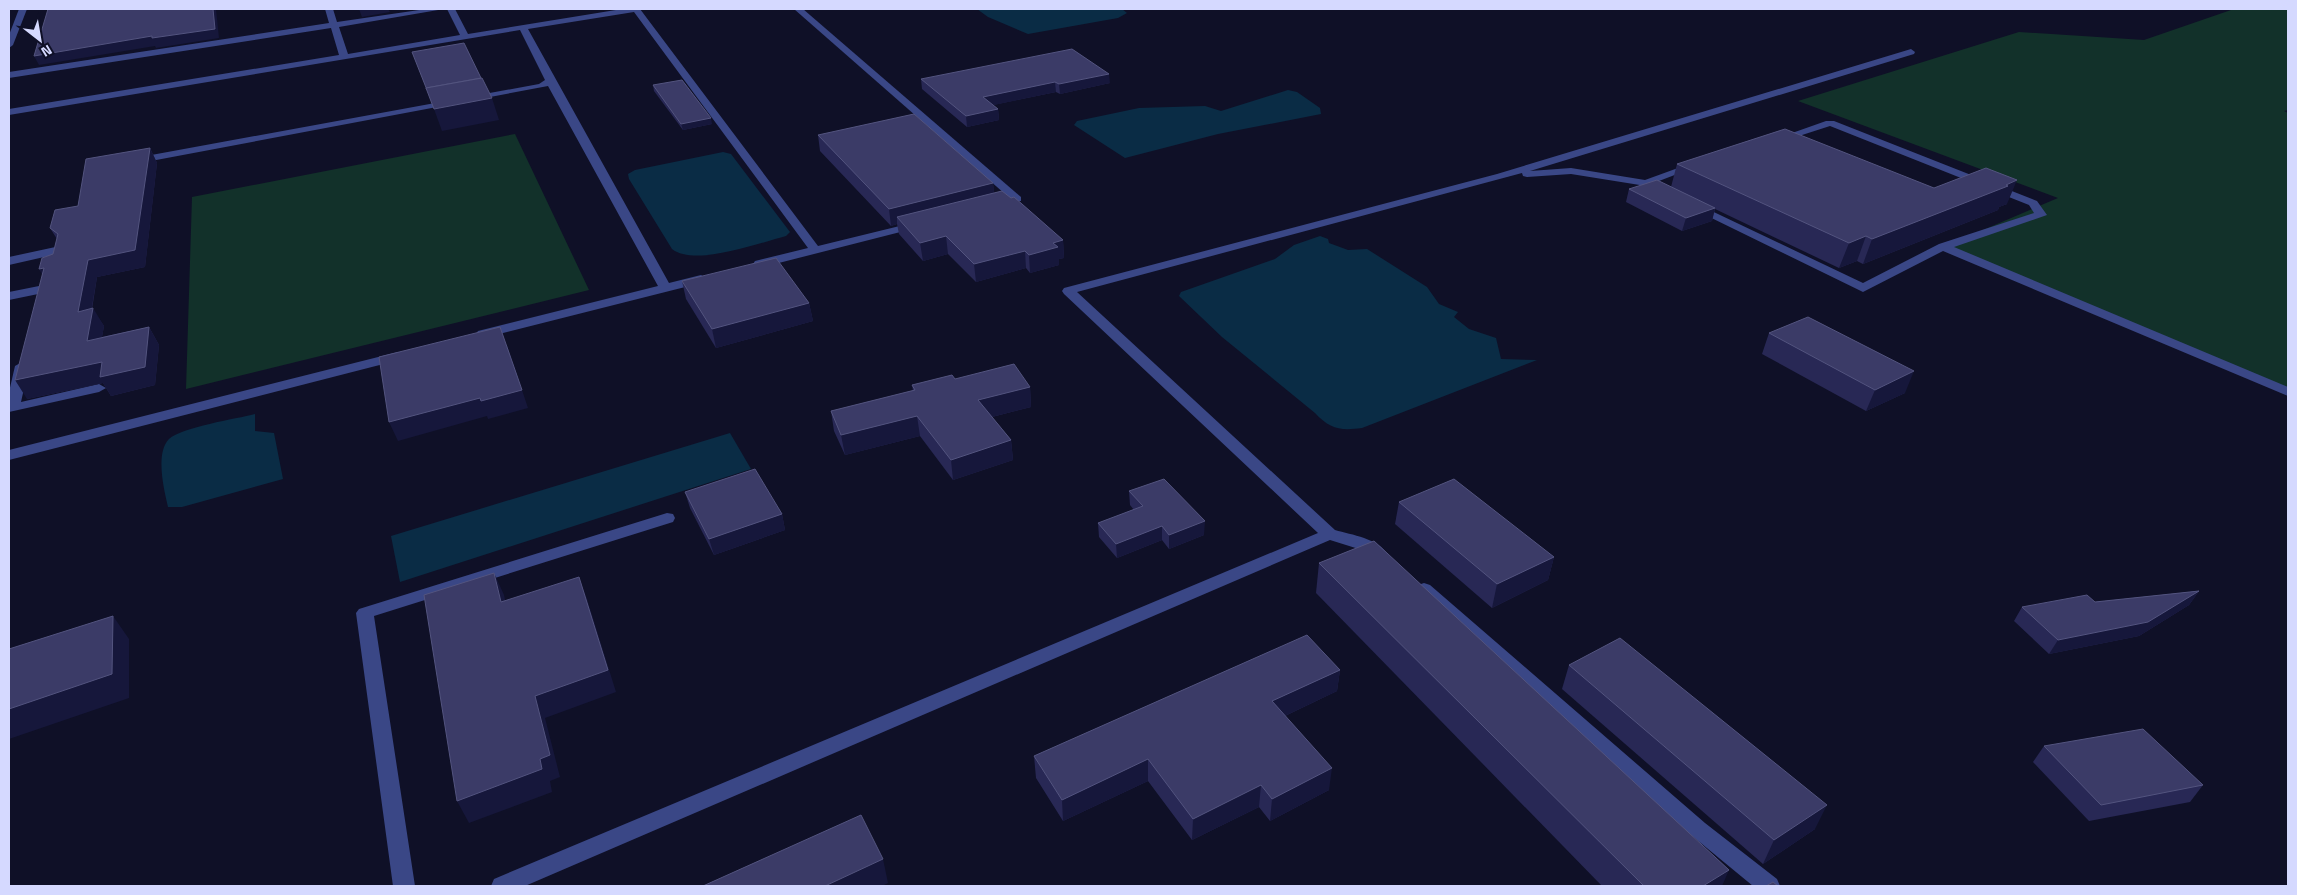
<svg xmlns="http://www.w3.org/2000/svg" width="2297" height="895" viewBox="0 0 2297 895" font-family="'Titillium Web',sans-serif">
	<rect width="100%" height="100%" fill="#0f1027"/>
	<g fill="#12312a">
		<path d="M 2234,9 L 2288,9 L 2288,110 L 2284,111 L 2288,113 L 2288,394 L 1943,247 L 2058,198 L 1798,101 L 2019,32 L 2144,40 Z"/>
		<path d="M 515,134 L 589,290 L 186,389 L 192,197 Z"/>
	</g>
	<g fill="#0a2c45">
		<path d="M 977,9 L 1122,9 L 1127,13 L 1118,18 L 1028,34 L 988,17 Z"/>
		<path d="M 1288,90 L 1297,92 L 1320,108 L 1321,114 L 1218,134 L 1125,158 L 1074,125 L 1077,121 L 1139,108 L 1205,106 L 1221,111 Z"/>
		<path d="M 723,152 L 731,154 L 790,232 L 786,236 C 759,243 695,267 672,249 L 629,179 L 628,174 L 635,170 Z"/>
		<path d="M 1320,236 L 1328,239 L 1329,243 L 1348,250 L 1367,249 L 1427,287 L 1439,304 L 1458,312 L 1454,317 L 1469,329 L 1496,338 L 1501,359 L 1537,360 L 1362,428 C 1340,431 1330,429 1315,413 L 1222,337 L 1179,296 L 1181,292 L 1275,259 L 1294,245 Z"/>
		<path d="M 255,414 L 255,431 L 274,433 L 283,479 L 182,507 L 168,507 C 164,490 155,453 169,439 C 182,427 236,419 255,414 Z"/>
		<path d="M 730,433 L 751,469 L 400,582 L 391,536 Z"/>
	</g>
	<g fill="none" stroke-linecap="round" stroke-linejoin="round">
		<g fill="#3a4786" fill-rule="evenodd">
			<path d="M 19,9 L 27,9 L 13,45 L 9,48 L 9,35 Z"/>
			<path d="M 325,9 L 333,9 L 337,22 L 426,9 L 444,9 L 339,27 L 348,54 L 460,35 L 447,9 L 455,9 L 468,34 L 622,9 L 640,9 L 818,246 L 916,222 L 922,225 L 920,227 L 763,267 L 755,267 L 753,264 L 755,261 L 808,248 L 634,12 L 528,29 L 669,283 L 701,275 L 707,279 L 705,282 L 483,338 L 478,337 L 476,334 L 478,331 L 658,286 L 548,86 L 135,164 L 130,161 L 135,158 L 539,84 L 545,80 L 520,30 L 9,115 L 9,109 L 339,55 L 331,28 L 9,78 L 9,72 L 329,23 Z"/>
			<path d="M 794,9 L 803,9 L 1021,197 L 1021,201 L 1013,201 Z"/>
			<path d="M 1911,49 L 1915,52 L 1914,54 L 1530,171 L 1571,168 L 1645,180 L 1689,164 L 1693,163 L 1698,166 L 1646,186 L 1571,174 L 1527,177 L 1523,176 L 1522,173 L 1077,292 L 1335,530 C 1352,535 1378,538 1388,555 L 1386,559 L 1374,559 L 1362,550 L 1330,540 L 525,886 L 491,886 L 494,879 L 1318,533 L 1064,294 L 1062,291 L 1064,288 L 1497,174 Z"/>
			<path d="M 1826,121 L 1834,121 L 2037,201 L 2047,215 L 1954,247 L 2288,387 L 2288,396 L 1943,251 L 1863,292 L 1689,207 L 1695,204 L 1699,205 L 1863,283 L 1939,244 L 2034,213 L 2029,205 L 1830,126 L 1777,143 L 1772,140 Z"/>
			<path d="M 60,246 L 66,250 L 62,266 L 54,266 L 53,255 L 9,265 L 9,257 Z"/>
			<path d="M 39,286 L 45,290 L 43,293 L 9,300 L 9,292 Z"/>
			<path d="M 398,352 L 403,353 L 405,356 L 403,359 L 9,460 L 9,450 Z"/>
			<path d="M 22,362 L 29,366 L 21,402 L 99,384 L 106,388 L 99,392 L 9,412 L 9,392 L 15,366 Z"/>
			<path d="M 667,513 L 673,514 L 675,518 L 673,522 L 374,616 L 415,886 L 393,886 L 356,613 L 359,609 Z"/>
			<path d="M 1424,583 L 1430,585 L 1705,823 L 1777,879 L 1780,886 L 1753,886 L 1691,835 L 1418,593 L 1415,589 L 1418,585 Z"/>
		</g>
	</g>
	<g fill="#282855">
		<path d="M 921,79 L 1110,83 L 1060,94 L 1056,92 L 993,105 L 998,109 L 999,120 L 967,127 L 922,89 Z"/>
		<path d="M 653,85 L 712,124 L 683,130 L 654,91 Z"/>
		<path d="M 818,135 L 993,183 L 994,193 L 1063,240 L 1064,258 L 1059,259 L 1059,265 L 1030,273 L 1026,268 L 976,282 L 948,254 L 923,261 L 899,234 L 897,224 L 891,226 L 820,151 Z"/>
		<path d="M 150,148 L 157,163 L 145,267 L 97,277 L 92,309 L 104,326 L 102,337 L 149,327 L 159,345 L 155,385 L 111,396 L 103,383 L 27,399 L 53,254 L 57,239 L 50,228 Z"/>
		<path d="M 1677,164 L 1934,188 L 2007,204 L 1999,207 L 1998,210 L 1863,264 L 1857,261 L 1839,268 L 1715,209 L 1712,221 L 1682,231 L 1626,202 L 1629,189 L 1671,187 Z"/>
		<path d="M 682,281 L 809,303 L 813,321 L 716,348 L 686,299 Z"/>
		<path d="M 1769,333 L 1905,393 L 1866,411 L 1762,354 Z"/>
		<path d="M 955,379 L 1030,387 L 1031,407 L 992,417 L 1011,440 L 1013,460 L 953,480 L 920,436 L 845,455 L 834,431 L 831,411 L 913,391 L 912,385 Z"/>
		<path d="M 1129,491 L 1204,535 L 1169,549 L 1162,540 L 1117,558 L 1099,537 L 1098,523 L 1134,510 L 1130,505 Z"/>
		<path d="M 685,492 L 782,514 L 785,530 L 714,555 L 690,508 Z"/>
		<path d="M 1399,502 L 1554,557 L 1548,580 L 1492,608 L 1395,524 Z"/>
		<path d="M 1319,563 L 1722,886 L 1602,886 L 1316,593 Z"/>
		<path d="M 2199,591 L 2189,605 L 2139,636 L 2049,654 L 2014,621 L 2022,607 L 2095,602 Z"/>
		<path d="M 1569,665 L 1815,829 L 1763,864 L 1562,689 Z"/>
		<path d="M 1340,670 L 1337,691 L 1285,716 L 1329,790 L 1270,821 L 1259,807 L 1192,840 L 1148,781 L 1063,821 L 1036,778 L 1034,756 Z"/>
		<path d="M 2044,746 L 2203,785 L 2190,802 L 2089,821 L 2033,762 Z"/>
	</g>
	<g fill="#16173b">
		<path d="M 213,9 L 216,9 L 219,38 L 156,48 L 155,46 L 39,65 L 34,56 L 152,36 Z"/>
		<path d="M 359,9 L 388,9 L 390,12 L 362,17 Z"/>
		<path d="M 1109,74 L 1110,83 L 1060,94 L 1059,84 Z"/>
		<path d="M 1055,82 L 1056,92 L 984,107 L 983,97 Z"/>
		<path d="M 492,98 L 499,120 L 442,131 L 434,109 Z"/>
		<path d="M 998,109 L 999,120 L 967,127 L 966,116 Z"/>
		<path d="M 711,118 L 712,124 L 683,130 L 681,124 Z"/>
		<path d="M 150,148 L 157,163 L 145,267 L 97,277 L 88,329 L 78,312 L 88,260 Z"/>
		<path d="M 2017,180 L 2007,204 L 1999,207 L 1998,210 L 1863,264 L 1872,239 Z"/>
		<path d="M 993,183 L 995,200 L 897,217 L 897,224 L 891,226 L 889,209 Z"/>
		<path d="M 1715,208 L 1712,221 L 1682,231 L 1686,218 Z"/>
		<path d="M 946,236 L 948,254 L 923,261 L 920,243 Z"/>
		<path d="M 1866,236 L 1857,261 L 1839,268 L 1849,243 Z"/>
		<path d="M 1063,240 L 1064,258 L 1059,259 L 1059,265 L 1030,273 L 1029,255 L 1053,243 Z"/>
		<path d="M 1025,251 L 1026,268 L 976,282 L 974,264 Z"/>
		<path d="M 44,268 L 49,287 L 39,269 Z"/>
		<path d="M 809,303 L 813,321 L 716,348 L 712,329 Z"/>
		<path d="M 93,308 L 104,326 L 98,359 L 87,341 Z"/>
		<path d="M 149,327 L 159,345 L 155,385 L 111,396 L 103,383 L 27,399 L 15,380 L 102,362 Z"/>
		<path d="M 507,345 L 528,408 L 488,419 L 487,416 L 398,441 L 389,422 Z"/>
		<path d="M 1914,371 L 1905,393 L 1866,411 L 1875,390 Z"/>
		<path d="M 1030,387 L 1031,407 L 980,420 L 978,400 Z"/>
		<path d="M 917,416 L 920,436 L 845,455 L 841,435 Z"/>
		<path d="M 1011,440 L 1013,460 L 953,480 L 951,460 Z"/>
		<path d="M 782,514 L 785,530 L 714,555 L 709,539 Z"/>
		<path d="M 1205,521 L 1204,535 L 1169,549 L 1169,535 Z"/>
		<path d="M 1162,526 L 1162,540 L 1117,558 L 1116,544 Z"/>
		<path d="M 1554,557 L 1548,580 L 1492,608 L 1497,584 Z"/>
		<path d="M 494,573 L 504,595 L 510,624 L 501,602 Z"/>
		<path d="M 579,577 L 587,599 L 616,692 L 545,718 L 560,777 L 550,781 L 552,792 L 469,823 L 457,801 L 540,759 L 535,696 Z"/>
		<path d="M 2199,591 L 2189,605 L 2139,636 L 2049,654 L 2058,640 Z"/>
		<path d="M 113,616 L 129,639 L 129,698 L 9,739 L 9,709 Z"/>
		<path d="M 1340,670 L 1337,691 L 1270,723 L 1272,701 Z"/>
		<path d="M 1148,759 L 1148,781 L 1063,821 L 1062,800 Z"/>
		<path d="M 1332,768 L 1329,790 L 1270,821 L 1272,799 Z"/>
		<path d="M 1261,785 L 1259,807 L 1192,840 L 1193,819 Z"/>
		<path d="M 1827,805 L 1815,829 L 1763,864 L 1774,840 Z"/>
		<path d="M 883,859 L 888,883 L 882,886 L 825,886 Z"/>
		<path d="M 1729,870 L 1722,886 L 1703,886 Z"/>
	</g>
	<g fill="#3b3b67" stroke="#53547f">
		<path d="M 48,9 L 213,9 L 215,29 L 152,38 L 152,36 L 34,56 Z"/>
		<path d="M 464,43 L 481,78 L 426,88 L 427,90 L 412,52 Z"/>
		<path d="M 1072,49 L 1109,74 L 1059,84 L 1055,82 L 983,97 L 998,109 L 966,116 L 921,79 Z"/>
		<path d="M 482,78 L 492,98 L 434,109 L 426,88 Z"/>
		<path d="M 682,80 L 711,118 L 681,124 L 653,85 Z"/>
		<path d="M 914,114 L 993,183 L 889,209 L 818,135 Z"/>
		<path d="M 1785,129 L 1934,188 L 1986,168 L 2017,180 L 2006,185 L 2008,186 L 1872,239 L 1866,236 L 1849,243 L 1677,164 Z"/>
		<path d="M 150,148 L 135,250 L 88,260 L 78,312 L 93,308 L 87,341 L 149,327 L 145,367 L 100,377 L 102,362 L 15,380 L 44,268 L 39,269 L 42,258 L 53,254 L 58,234 L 50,228 L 55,210 L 78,206 L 86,159 Z"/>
		<path d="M 1657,180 L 1715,208 L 1686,218 L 1629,189 Z"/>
		<path d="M 1002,191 L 1011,198 L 1014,197 L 1063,240 L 1053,243 L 1058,247 L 1029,255 L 1025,251 L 974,264 L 946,236 L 920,243 L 897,217 Z"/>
		<path d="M 776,258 L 809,303 L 712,329 L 682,281 Z"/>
		<path d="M 1808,317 L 1914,371 L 1875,390 L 1769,333 Z"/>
		<path d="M 500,327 L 522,390 L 481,401 L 480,398 L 389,422 L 379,357 Z"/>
		<path d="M 1014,364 L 1030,387 L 978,400 L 1011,440 L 951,460 L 917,416 L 841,435 L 831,411 L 915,390 L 912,385 L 952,375 L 955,379 Z"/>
		<path d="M 755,469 L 782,514 L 709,539 L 685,492 Z"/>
		<path d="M 1164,479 L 1205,521 L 1169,535 L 1162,526 L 1116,544 L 1098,523 L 1143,506 L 1129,491 Z"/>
		<path d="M 1454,479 L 1554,557 L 1497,584 L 1399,502 Z"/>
		<path d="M 1374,541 L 1729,870 L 1703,886 L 1644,886 L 1319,563 Z"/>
		<path d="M 494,573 L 501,602 L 579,577 L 608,670 L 535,696 L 550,755 L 540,759 L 542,769 L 457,801 L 424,595 Z"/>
		<path d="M 2199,591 L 2148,622 L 2058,640 L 2022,607 L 2087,595 L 2095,602 Z"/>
		<path d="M 113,616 L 112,674 L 9,709 L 9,649 Z"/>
		<path d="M 1307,635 L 1340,670 L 1272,701 L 1332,768 L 1272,799 L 1261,785 L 1193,819 L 1148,759 L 1062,800 L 1034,756 Z"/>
		<path d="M 1620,638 L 1827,805 L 1774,840 L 1569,665 Z"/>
		<path d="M 2143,729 L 2203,785 L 2101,805 L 2044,746 Z"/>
		<path d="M 861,815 L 883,859 L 825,886 L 703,886 Z"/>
		<path d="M 1773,882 L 1778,886 L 1766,886 Z"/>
	</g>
	<rect width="2297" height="895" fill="none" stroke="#d5d9ff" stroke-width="20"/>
	<g transform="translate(40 40) rotate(149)" stroke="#0f1027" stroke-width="4" paint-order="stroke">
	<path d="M0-4L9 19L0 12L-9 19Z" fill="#d5d9ff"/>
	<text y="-8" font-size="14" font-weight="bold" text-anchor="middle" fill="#d5d9ff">N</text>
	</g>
</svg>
